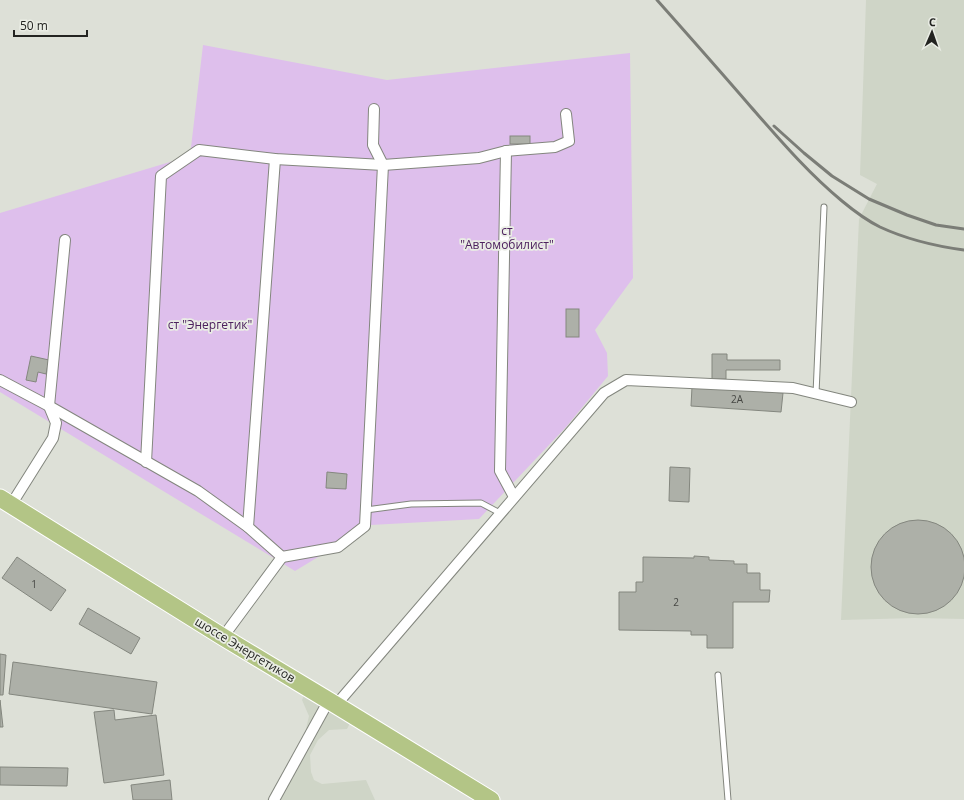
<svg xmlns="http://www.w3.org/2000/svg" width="964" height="800" viewBox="0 0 964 800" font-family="'Open Sans',sans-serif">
	<rect width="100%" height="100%" fill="#dde0d7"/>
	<g fill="#cfd5c7">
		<path d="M 866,0 L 964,0 L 964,619 L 915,618 L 841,620 L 859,219 L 877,184 L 860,175 Z"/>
		<path d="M 304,695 L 350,723 L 347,729 L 329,730 L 318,740 L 310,755 L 311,772 L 314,780 L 322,784 L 366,780 L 375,800 L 267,800 L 305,733 L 309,716 L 302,700 Z"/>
	</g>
	<path fill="#debfec" d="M 203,45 L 387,80 L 630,53 L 633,278 L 595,330 L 607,353 L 608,376 L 566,427 L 479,519 L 371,525 L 295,571 L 0,392 L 0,213 L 190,156 Z"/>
	<g fill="#adb0a8" stroke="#84877f">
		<rect x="510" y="136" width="20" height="8"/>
		<rect x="566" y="309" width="13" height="28"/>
		<path d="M 712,354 L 727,354 L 727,360 L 780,360 L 780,370 L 726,370 L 726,379 L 712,379 Z"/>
		<path d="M 31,356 L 49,360 L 46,374 L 38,372 L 36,382 L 26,380 Z"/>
		<path d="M 692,387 L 783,393 L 781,412 L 691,406 Z"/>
		<path d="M 670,467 L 690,468 L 689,502 L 669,501 Z"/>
		<path d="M 327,472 L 347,474 L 346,489 L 326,488 Z"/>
		<circle cx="918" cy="567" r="47"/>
		<path d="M 694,556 L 709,557 L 709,560 L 734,561 L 734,564 L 747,564 L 747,573 L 760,573 L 760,590 L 770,590 L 769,602 L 733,602 L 733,648 L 707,648 L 707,635 L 691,635 L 691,631 L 619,630 L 619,592 L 636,592 L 636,582 L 643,582 L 643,557 L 694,558 Z"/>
		<path d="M 17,557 L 66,590 L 51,611 L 2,578 Z"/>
		<path d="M 88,608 L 140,638 L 131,654 L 79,624 Z"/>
		<path d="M 0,654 L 6,655 L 3,695 L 0,695 Z"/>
		<path d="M 13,662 L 157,682 L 152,714 L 9,694 Z"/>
		<path d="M 0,700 L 3,727 L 0,727 Z"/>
		<path d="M 114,710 L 115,720 L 156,715 L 164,775 L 104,783 L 94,712 Z"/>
		<path d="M 0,767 L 68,768 L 67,786 L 0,785 Z"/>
		<path d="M 170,780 L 172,800 L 133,800 L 131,785 Z"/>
	</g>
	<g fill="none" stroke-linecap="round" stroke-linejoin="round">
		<defs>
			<g id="service">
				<path d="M 816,394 L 824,207"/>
				<path d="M 366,510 L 411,504 L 481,503 L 500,513"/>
				<path d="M 718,675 L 728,800"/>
			</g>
			<g id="minor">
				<path d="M 506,151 L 500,471 L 514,497"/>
				<path d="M 0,380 L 49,406 L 198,491 L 248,527"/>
				<path d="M 146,462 L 161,176 L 199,150 L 275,159 L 383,165 L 479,158 L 506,151 L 555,147 L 569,141 L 566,114"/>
				<path d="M 11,505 L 53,438 L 56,423 L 49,406 L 65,240"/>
				<path d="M 282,557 L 338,547 L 365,526 L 383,165 L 373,145 L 374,109"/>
				<path d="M 223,637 L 282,557 L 248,527 L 275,159"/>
				<path d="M 336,705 L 604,393 L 626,380 L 793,388 L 851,402"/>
				<path d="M 274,800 L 329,700"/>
			</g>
			<path id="primary" d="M 0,498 L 223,637 L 336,705 L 491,800"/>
		</defs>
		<use href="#service" stroke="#83867e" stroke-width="7"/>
		<use href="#minor" stroke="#83867e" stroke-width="12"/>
		<use href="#primary" stroke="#fff" stroke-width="19"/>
		<use href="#service" stroke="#fff" stroke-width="5"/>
		<use href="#minor" stroke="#fff" stroke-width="10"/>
		<use href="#primary" stroke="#b3c586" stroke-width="17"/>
		<g stroke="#7b7d77" stroke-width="3">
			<path d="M 657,0 C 689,36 720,71 751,107 C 780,140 808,173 842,201 C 854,211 866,220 880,227 C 908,240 934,246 964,250"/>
			<path d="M 774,126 L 804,153 L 832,176 L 869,199 L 907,215 L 936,225 L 964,229"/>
		</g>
	</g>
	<g text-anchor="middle" stroke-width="3.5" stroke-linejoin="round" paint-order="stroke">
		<g font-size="10" fill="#464743">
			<text x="737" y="403">2А</text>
			<text x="34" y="588">1</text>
			<text x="676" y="606">2</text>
		</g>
		<g font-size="12" fill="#4d215f" stroke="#eaede5">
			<text x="507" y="235">ст<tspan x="507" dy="14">"Автомобилист"</tspan></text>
			<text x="210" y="329">ст "Энергетик"</text>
		</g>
		<g font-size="12" fill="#232421" stroke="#eaede5">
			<text transform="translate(245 650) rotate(31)" y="4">шоссе Энергетиков</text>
		</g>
	</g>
	<g transform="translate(932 32) rotate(2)" stroke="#eaede5" stroke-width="3" paint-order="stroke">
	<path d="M0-3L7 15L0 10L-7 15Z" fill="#232421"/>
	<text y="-6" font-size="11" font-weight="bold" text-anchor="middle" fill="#232421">С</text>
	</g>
	<path d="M14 30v6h73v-6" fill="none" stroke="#232421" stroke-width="2"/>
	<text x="20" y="30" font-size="12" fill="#232421" stroke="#eaede5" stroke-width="3" paint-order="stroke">50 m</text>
</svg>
